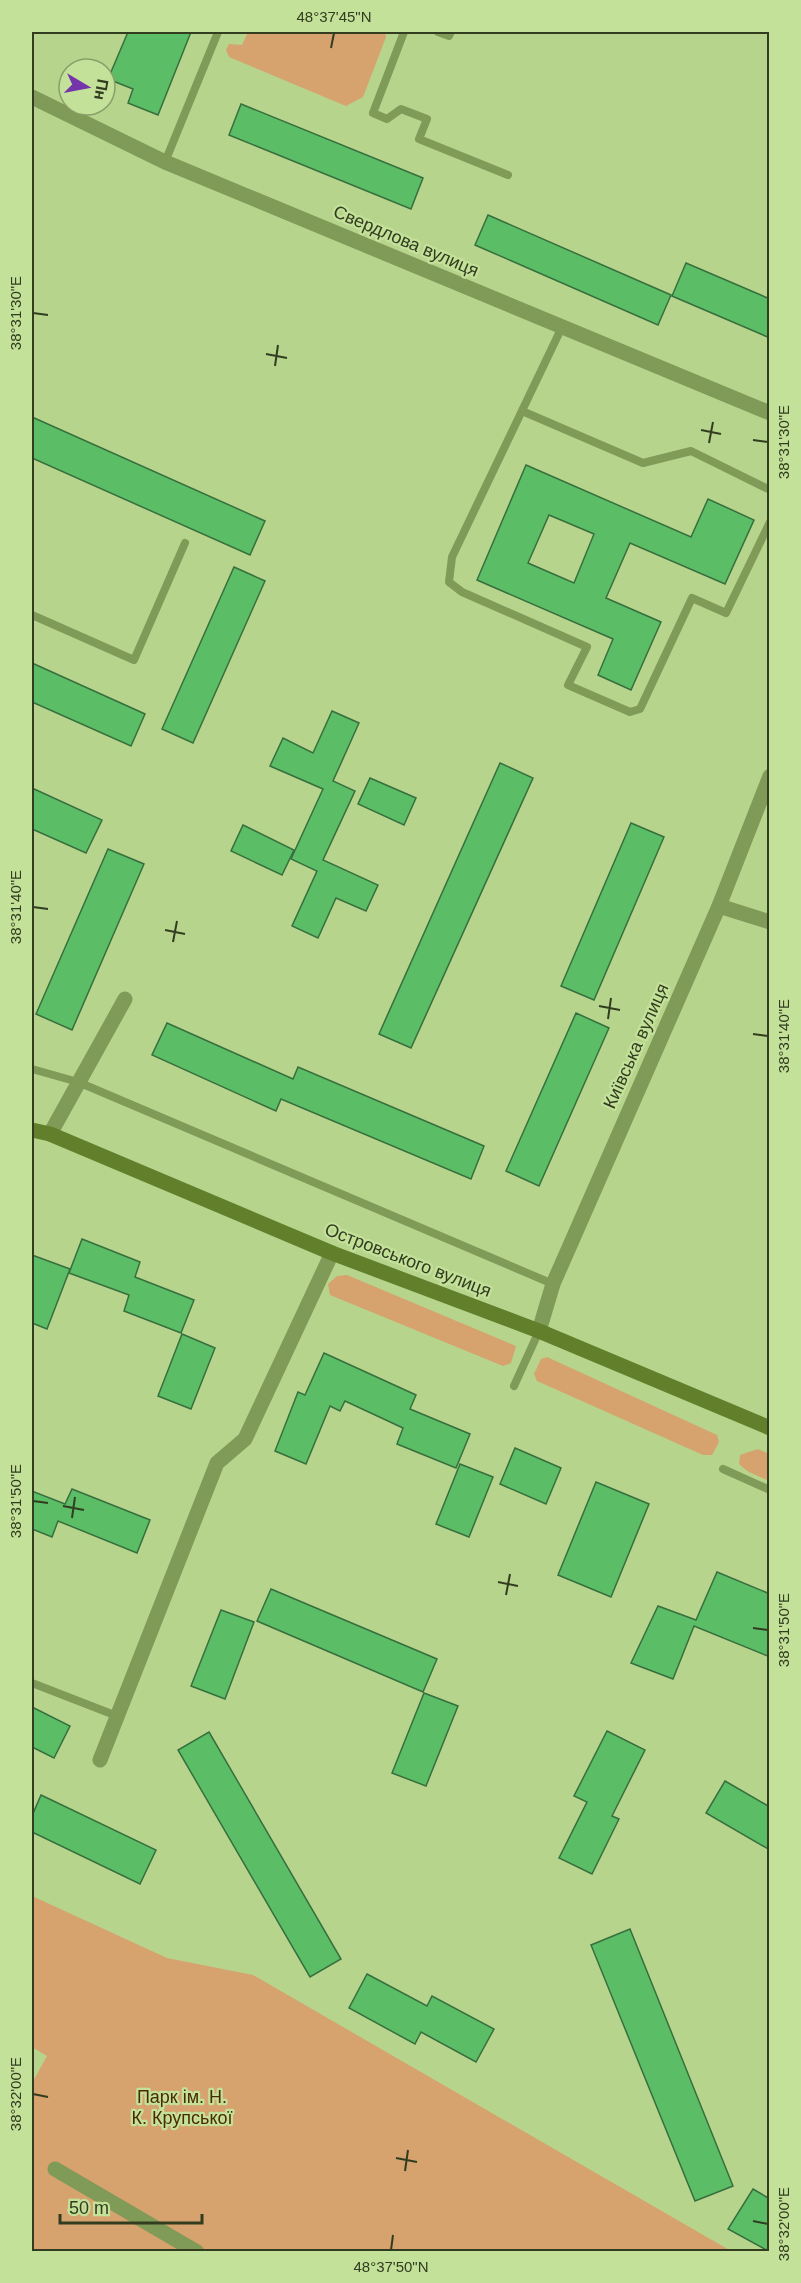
<svg xmlns="http://www.w3.org/2000/svg" width="801" height="2283" viewBox="0 0 801 2283" font-family="Helvetica,sans-serif">
	<rect width="100%" height="100%" fill="#b7d48d"/>
	<g fill="#d6a26d">
		<path d="M 248,32 L 385,32 L 386,37 L 363,97 L 346,106 L 229,57 L 226,50 L 229,44 L 242,45 Z"/>
		<path d="M 347,1275 L 516,1346 L 511,1363 L 503,1366 L 330,1295 L 328,1284 L 337,1276 Z"/>
		<path d="M 547,1357 L 717,1435 L 719,1442 L 712,1455 L 703,1455 L 537,1381 L 534,1374 L 541,1359 Z"/>
		<path d="M 758,1449 L 769,1454 L 769,1481 L 747,1471 L 739,1464 L 740,1455 Z"/>
		<path d="M 32,1896 L 167,1958 L 253,1975 L 731,2251 L 32,2252 L 32,2083 L 47,2056 L 32,2047 Z"/>
	</g>
	<g fill="#5bbe67" stroke="#376f3d" stroke-width="1.5" fill-rule="evenodd">
		<path d="M 128,32 L 191,32 L 158,115 L 128,103 L 133,89 L 108,79 Z"/>
		<path d="M 241,104 L 423,178 L 411,209 L 229,135 Z"/>
		<path d="M 488,215 L 671,295 L 658,325 L 475,245 Z"/>
		<path d="M 686,263 L 770,299 L 770,338 L 672,296 Z"/>
		<path d="M 32,417 L 265,521 L 250,555 L 32,458 Z"/>
		<path d="M 526,465 L 691,537 L 708,499 L 754,520 L 725,584 L 630,543 L 606,598 L 661,622 L 631,690 L 598,675 L 613,639 L 477,580 ZM 549,515 L 594,534 L 574,583 L 528,563 Z"/>
		<path d="M 234,567 L 265,581 L 193,743 L 162,729 Z"/>
		<path d="M 32,663 L 145,714 L 131,746 L 32,702 Z"/>
		<path d="M 332,711 L 359,723 L 333,781 L 355,791 L 323,860 L 378,885 L 366,911 L 336,898 L 318,938 L 292,926 L 317,871 L 291,859 L 323,789 L 270,766 L 283,738 L 313,753 Z"/>
		<path d="M 500,763 L 533,778 L 411,1048 L 379,1034 Z"/>
		<path d="M 370,778 L 416,798 L 404,825 L 358,804 Z"/>
		<path d="M 32,788 L 102,820 L 86,853 L 32,829 Z"/>
		<path d="M 631,823 L 664,837 L 594,1000 L 561,986 Z"/>
		<path d="M 243,825 L 294,850 L 282,875 L 231,851 Z"/>
		<path d="M 108,849 L 144,864 L 72,1030 L 36,1014 Z"/>
		<path d="M 576,1013 L 609,1028 L 539,1186 L 506,1171 Z"/>
		<path d="M 167,1023 L 293,1079 L 298,1067 L 484,1146 L 471,1179 L 281,1099 L 276,1111 L 152,1055 Z"/>
		<path d="M 82,1239 L 140,1262 L 135,1277 L 194,1300 L 181,1333 L 124,1311 L 129,1295 L 69,1273 Z"/>
		<path d="M 32,1255 L 70,1269 L 47,1329 L 32,1323 Z"/>
		<path d="M 182,1334 L 215,1348 L 191,1409 L 158,1396 Z"/>
		<path d="M 324,1353 L 416,1395 L 410,1409 L 470,1434 L 456,1468 L 397,1444 L 403,1428 L 345,1401 L 340,1411 L 330,1406 L 306,1464 L 275,1451 L 298,1392 L 305,1395 Z"/>
		<path d="M 515,1448 L 561,1468 L 546,1504 L 500,1484 Z"/>
		<path d="M 460,1464 L 493,1477 L 469,1537 L 436,1524 Z"/>
		<path d="M 596,1482 L 649,1504 L 611,1597 L 558,1575 Z"/>
		<path d="M 72,1489 L 150,1520 L 137,1553 L 58,1521 L 52,1537 L 32,1529 L 32,1491 L 65,1504 Z"/>
		<path d="M 717,1572 L 770,1594 L 770,1657 L 694,1626 L 673,1679 L 631,1663 L 658,1606 L 696,1620 Z"/>
		<path d="M 271,1589 L 437,1659 L 423,1692 L 257,1621 Z"/>
		<path d="M 221,1610 L 254,1622 L 225,1699 L 191,1686 Z"/>
		<path d="M 424,1693 L 458,1706 L 426,1786 L 392,1773 Z"/>
		<path d="M 32,1707 L 70,1726 L 54,1758 L 32,1747 Z"/>
		<path d="M 607,1731 L 645,1750 L 612,1816 L 619,1819 L 592,1874 L 559,1858 L 587,1802 L 574,1796 Z"/>
		<path d="M 209,1732 L 341,1959 L 310,1977 L 178,1750 Z"/>
		<path d="M 725,1781 L 770,1807 L 770,1850 L 706,1813 Z"/>
		<path d="M 41,1795 L 156,1850 L 140,1884 L 32,1832 L 32,1816 Z"/>
		<path d="M 630,1929 L 733,2186 L 695,2201 L 591,1945 Z"/>
		<path d="M 367,1974 L 427,2006 L 432,1996 L 494,2029 L 476,2062 L 421,2032 L 415,2044 L 349,2008 Z"/>
		<path d="M 753,2189 L 770,2199 L 770,2252 L 728,2229 Z"/>
	</g>
	<g fill="none" stroke-linecap="round" stroke-linejoin="round">
		<g stroke="#809a57" stroke-width="8">
			<path d="M 404,32 L 373,113 L 387,119 L 401,109 L 427,119 L 419,139 L 508,175"/>
			<path d="M 438,32 L 449,36 L 451,32"/>
			<path d="M 165,162 L 218,32"/>
			<path d="M 562,327 L 452,557 L 449,582 L 462,592 L 587,647 L 568,685 L 630,712 L 640,709 L 692,598 L 726,613 L 770,522"/>
			<path d="M 522,411 L 643,463 L 691,451 L 770,490"/>
			<path d="M 32,615 L 134,660 L 185,543"/>
			<path d="M 32,1069 L 78,1082 L 553,1284"/>
			<path d="M 514,1386 L 539,1331"/>
			<path d="M 723,1469 L 770,1490"/>
			<path d="M 32,1683 L 117,1716"/>
		</g>
		<g stroke="#809a57" stroke-width="15">
			<path d="M 32,97 L 165,162 L 770,413"/>
			<path d="M 719,906 L 770,922"/>
			<path d="M 50,1134 L 125,999"/>
			<path d="M 539,1331 L 553,1284 L 719,906 L 770,776"/>
			<path d="M 100,1760 L 217,1463 L 245,1439 L 332,1253"/>
			<path d="M 55,2169 L 197,2252"/>
		</g>
		<path stroke="#627f2b" stroke-width="15" d="M 32,1130 L 50,1134 L 332,1253 L 539,1331 L 770,1428"/>
	</g>
	<path fill="none" stroke="#323d20" stroke-width="2" d="M 331,48 L 334,33M 33,313 L 48,315M 266,354 L 287,358M 275,366 L 278,345M 701,430 L 721,434M 753,440 L 768,442M 709,443 L 713,422M 33,907 L 48,909M 165,930 L 185,934M 173,942 L 177,921M 599,1006 L 620,1010M 608,1019 L 611,998M 753,1034 L 768,1036M 33,1501 L 48,1503M 63,1506 L 84,1510M 72,1518 L 75,1497M 498,1582 L 518,1586M 506,1595 L 510,1574M 753,1628 L 768,1630M 33,2094 L 48,2097M 396,2158 L 417,2162M 405,2171 L 408,2150M 753,2221 L 768,2224M 391,2250 L 393,2235"/>
	<g text-anchor="middle" stroke-width="4.5" stroke-linejoin="round" paint-order="stroke">
		<g font-size="18" fill="#323d20" stroke="#c4e19a">
			<text transform="translate(406 241) rotate(23)" y="6">Свердлова вулиця</text>
			<text transform="translate(636 1046) rotate(-66)" y="6">Київська вулиця</text>
			<text transform="translate(408 1260) rotate(21)" y="6">Островського вулиця</text>
		</g>
		<g font-size="18" fill="#4c2a00" stroke="#c4e19a">
			<text x="182" y="2103">Парк ім. Н.<tspan x="182" dy="21">К. Крупської</tspan></text>
		</g>
	</g>
	<rect width="801" height="2283" fill="none" stroke="#c4e19a" stroke-width="66"/>
	<g transform="translate(87 87) rotate(100)"><circle r="28" fill="#c4e19a" stroke="#8a9f69" stroke-width="1.5"/>
	<path d="M0-4.5L10 22L0 15L-10 22Z" fill="#7534a9"/>
	<text y="-9" font-size="16" font-weight="bold" text-anchor="middle" fill="#323d20">Пн</text>
	</g>
	<path d="M60 2214v9h142v-9" fill="none" stroke="#323d20" stroke-width="3"/>
	<text x="69" y="2214" font-size="18" fill="#323d20" stroke="#c4e19a" stroke-width="4.5" paint-order="stroke">50 m</text>
	<rect x="33" y="33" width="735" height="2217" fill="none" stroke="#323d20" stroke-width="2"/>
	<g font-size="15" text-anchor="middle" fill="#323d20">
		<text x="334" y="22">48°37'45"N</text>
		<text transform="translate(16 313) rotate(-90)" y="5">38°31'30"E</text>
		<text transform="translate(784 442) rotate(-90)" y="5">38°31'30"E</text>
		<text transform="translate(16 907) rotate(-90)" y="5">38°31'40"E</text>
		<text transform="translate(784 1036) rotate(-90)" y="5">38°31'40"E</text>
		<text transform="translate(16 1501) rotate(-90)" y="5">38°31'50"E</text>
		<text transform="translate(784 1630) rotate(-90)" y="5">38°31'50"E</text>
		<text transform="translate(16 2094) rotate(-90)" y="5">38°32'00"E</text>
		<text transform="translate(784 2224) rotate(-90)" y="5">38°32'00"E</text>
		<text x="391" y="2272">48°37'50"N</text>
	</g>
</svg>
